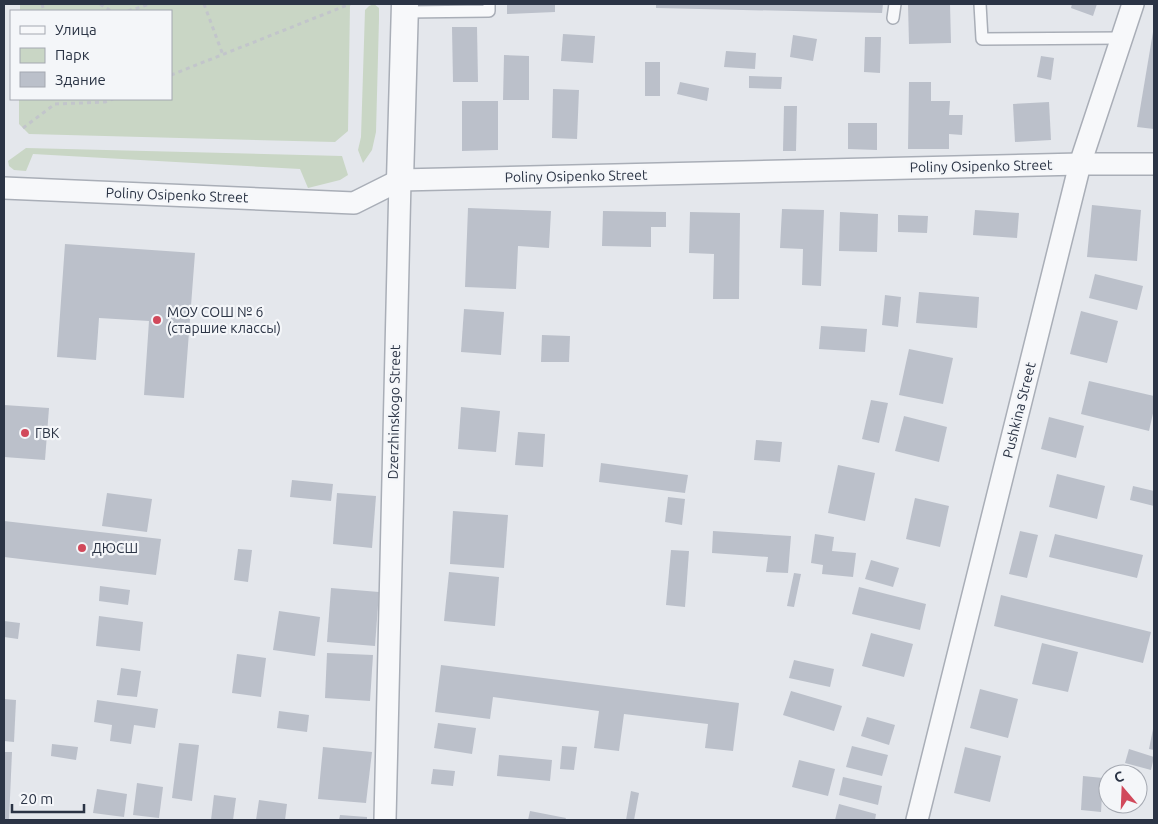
<svg xmlns="http://www.w3.org/2000/svg" width="1158" height="824" viewBox="0 0 1158 824" font-family="Ubuntu,sans-serif">
	<rect width="100%" height="100%" fill="#e4e7ec"/>
	<g fill="#c9d6c5">
		<path d="M 20,4 L 350,4 L 348,131 L 335,142 L 29,134 L 19,124 L 19,99 L 171,99 L 171,11 L 20,11 Z"/>
		<path d="M 374,4 L 379,8 L 379,19 L 376,132 L 372,150 L 363,163 L 358,150 L 361,137 L 365,10 L 369,6 Z"/>
		<path d="M 26,148 L 342,156 L 348,175 L 340,180 L 308,188 L 300,169 L 33,154 L 26,171 L 14,170 L 9,166 L 8,161 Z"/>
	</g>
	<g fill="#bbc0ca">
		<path d="M 507,4 L 555,4 L 555,12 L 507,14 Z"/>
		<path d="M 656,4 L 883,4 L 882,13 L 656,8 Z"/>
		<path d="M 908,4 L 950,4 L 951,43 L 909,44 Z"/>
		<path d="M 1072,4 L 1097,4 L 1093,16 L 1071,8 Z"/>
		<path d="M 452,27 L 477,27 L 478,82 L 453,82 Z"/>
		<path d="M 1153,32 L 1154,32 L 1154,129 L 1137,127 Z"/>
		<path d="M 563,34 L 595,36 L 593,63 L 561,61 Z"/>
		<path d="M 793,35 L 817,39 L 813,61 L 790,57 Z"/>
		<path d="M 865,37 L 881,37 L 880,73 L 864,72 Z"/>
		<path d="M 726,51 L 756,53 L 755,69 L 724,67 Z"/>
		<path d="M 504,55 L 529,56 L 529,100 L 503,100 Z"/>
		<path d="M 1041,56 L 1054,58 L 1051,80 L 1037,77 Z"/>
		<rect x="645" y="62" width="15" height="34"/>
		<path d="M 749,76 L 782,77 L 781,89 L 749,88 Z"/>
		<path d="M 680,82 L 709,88 L 707,101 L 677,94 Z"/>
		<path d="M 909,82 L 931,82 L 931,101 L 950,101 L 949,115 L 963,115 L 962,135 L 949,134 L 949,149 L 908,149 Z"/>
		<path d="M 553,89 L 579,90 L 577,139 L 552,138 Z"/>
		<path d="M 462,101 L 498,101 L 498,150 L 462,151 Z"/>
		<path d="M 1049,102 L 1051,140 L 1015,142 L 1013,104 Z"/>
		<path d="M 784,106 L 797,106 L 796,151 L 783,151 Z"/>
		<path d="M 848,123 L 877,123 L 877,150 L 848,149 Z"/>
		<path d="M 1092,205 L 1141,210 L 1137,261 L 1087,257 Z"/>
		<path d="M 468,208 L 551,211 L 549,248 L 518,246 L 516,289 L 465,287 Z"/>
		<path d="M 782,209 L 824,210 L 821,286 L 802,285 L 803,249 L 780,248 Z"/>
		<path d="M 975,210 L 1019,213 L 1017,238 L 973,235 Z"/>
		<path d="M 603,211 L 666,212 L 666,227 L 651,227 L 651,247 L 602,246 Z"/>
		<path d="M 690,212 L 740,213 L 739,299 L 713,299 L 714,254 L 689,253 Z"/>
		<path d="M 840,212 L 878,214 L 877,252 L 839,251 Z"/>
		<path d="M 898,215 L 928,216 L 927,233 L 898,232 Z"/>
		<path d="M 65,244 L 195,253 L 184,398 L 144,395 L 149,321 L 99,318 L 96,360 L 57,357 Z"/>
		<path d="M 1095,274 L 1143,286 L 1137,310 L 1089,298 Z"/>
		<path d="M 919,292 L 979,297 L 977,328 L 916,323 Z"/>
		<path d="M 885,295 L 901,297 L 898,327 L 882,325 Z"/>
		<path d="M 464,309 L 504,312 L 501,355 L 461,352 Z"/>
		<path d="M 1081,311 L 1118,321 L 1107,363 L 1070,354 Z"/>
		<path d="M 821,326 L 867,329 L 865,352 L 819,349 Z"/>
		<path d="M 542,335 L 570,336 L 569,362 L 541,362 Z"/>
		<path d="M 909,349 L 953,358 L 943,404 L 899,395 Z"/>
		<path d="M 1089,381 L 1154,396 L 1154,409 L 1149,431 L 1081,414 Z"/>
		<path d="M 871,400 L 888,403 L 879,443 L 862,439 Z"/>
		<path d="M 4,405 L 49,408 L 45,460 L 4,457 Z"/>
		<path d="M 461,407 L 500,411 L 496,452 L 458,449 Z"/>
		<path d="M 904,416 L 947,427 L 939,462 L 895,451 Z"/>
		<path d="M 1049,417 L 1084,426 L 1076,458 L 1041,449 Z"/>
		<path d="M 518,432 L 545,434 L 543,467 L 515,465 Z"/>
		<path d="M 756,440 L 782,442 L 780,462 L 754,460 Z"/>
		<path d="M 601,463 L 688,475 L 685,493 L 599,482 Z"/>
		<path d="M 838,465 L 875,473 L 865,521 L 828,513 Z"/>
		<path d="M 1057,474 L 1105,486 L 1097,519 L 1049,507 Z"/>
		<path d="M 292,480 L 333,484 L 331,501 L 290,497 Z"/>
		<path d="M 1133,486 L 1154,491 L 1154,506 L 1130,500 Z"/>
		<path d="M 107,493 L 152,499 L 147,532 L 102,526 Z"/>
		<path d="M 337,493 L 376,496 L 372,548 L 333,544 Z"/>
		<path d="M 668,497 L 685,499 L 682,525 L 665,522 Z"/>
		<path d="M 915,498 L 949,506 L 940,547 L 906,539 Z"/>
		<path d="M 453,511 L 508,515 L 504,568 L 450,564 Z"/>
		<path d="M 4,521 L 161,539 L 156,575 L 4,557 Z"/>
		<path d="M 713,531 L 791,536 L 788,573 L 766,572 L 768,557 L 712,553 Z"/>
		<path d="M 1020,531 L 1038,535 L 1027,578 L 1009,574 Z"/>
		<path d="M 815,534 L 834,537 L 832,551 L 856,553 L 853,577 L 822,574 L 823,565 L 811,563 Z"/>
		<path d="M 1055,534 L 1143,555 L 1137,578 L 1049,557 Z"/>
		<path d="M 238,549 L 252,550 L 248,582 L 234,580 Z"/>
		<path d="M 671,550 L 689,551 L 685,607 L 666,605 Z"/>
		<path d="M 871,560 L 899,568 L 893,587 L 865,579 Z"/>
		<path d="M 449,572 L 499,577 L 495,626 L 444,621 Z"/>
		<path d="M 794,573 L 801,574 L 794,607 L 787,606 Z"/>
		<path d="M 100,586 L 130,590 L 128,605 L 99,601 Z"/>
		<path d="M 859,587 L 926,604 L 920,630 L 852,614 Z"/>
		<path d="M 331,588 L 379,592 L 375,646 L 327,642 Z"/>
		<path d="M 1001,595 L 1151,632 L 1143,663 L 994,626 Z"/>
		<path d="M 279,611 L 320,617 L 315,656 L 273,650 Z"/>
		<path d="M 99,616 L 143,622 L 140,651 L 96,646 Z"/>
		<path d="M 4,621 L 20,623 L 18,639 L 4,637 Z"/>
		<path d="M 871,633 L 913,644 L 904,677 L 862,666 Z"/>
		<path d="M 1042,643 L 1078,652 L 1068,692 L 1032,684 Z"/>
		<path d="M 327,653 L 373,655 L 370,701 L 325,698 Z"/>
		<path d="M 237,654 L 266,658 L 261,697 L 232,693 Z"/>
		<path d="M 794,660 L 834,669 L 830,687 L 789,678 Z"/>
		<path d="M 441,665 L 739,703 L 733,751 L 705,748 L 708,724 L 624,714 L 619,751 L 594,748 L 599,711 L 493,697 L 490,719 L 435,712 Z"/>
		<path d="M 121,668 L 141,671 L 137,697 L 117,695 Z"/>
		<path d="M 980,689 L 1018,699 L 1008,738 L 970,728 Z"/>
		<path d="M 791,691 L 842,706 L 834,731 L 783,715 Z"/>
		<path d="M 4,699 L 16,700 L 14,742 L 4,741 Z"/>
		<path d="M 97,700 L 158,709 L 155,728 L 134,725 L 131,744 L 110,741 L 112,725 L 94,722 Z"/>
		<path d="M 279,711 L 309,715 L 307,732 L 277,728 Z"/>
		<path d="M 867,717 L 895,725 L 889,745 L 861,736 Z"/>
		<path d="M 438,723 L 476,728 L 472,754 L 434,748 Z"/>
		<path d="M 1153,729 L 1154,729 L 1154,750 L 1149,749 Z"/>
		<path d="M 179,743 L 199,745 L 192,801 L 172,798 Z"/>
		<path d="M 52,744 L 78,747 L 76,760 L 51,756 Z"/>
		<path d="M 562,746 L 577,747 L 574,770 L 560,769 Z"/>
		<path d="M 852,746 L 888,755 L 882,776 L 846,767 Z"/>
		<path d="M 323,747 L 372,752 L 366,803 L 318,799 Z"/>
		<path d="M 965,747 L 1001,756 L 990,802 L 954,793 Z"/>
		<path d="M 1129,749 L 1154,757 L 1151,770 L 1125,763 Z"/>
		<path d="M 4,752 L 12,752 L 9,820 L 4,820 Z"/>
		<path d="M 499,755 L 552,760 L 550,781 L 497,776 Z"/>
		<path d="M 799,760 L 835,769 L 828,796 L 792,787 Z"/>
		<path d="M 433,769 L 455,771 L 453,786 L 431,784 Z"/>
		<path d="M 1083,776 L 1103,778 L 1101,812 L 1081,810 Z"/>
		<path d="M 843,777 L 882,786 L 878,805 L 839,795 Z"/>
		<path d="M 137,783 L 163,787 L 159,818 L 133,815 Z"/>
		<path d="M 97,789 L 127,794 L 124,817 L 93,813 Z"/>
		<path d="M 631,791 L 639,793 L 634,820 L 626,820 Z"/>
		<path d="M 214,795 L 236,798 L 233,820 L 211,820 Z"/>
		<path d="M 259,800 L 287,804 L 285,820 L 256,820 Z"/>
		<path d="M 839,804 L 876,814 L 875,820 L 835,820 Z"/>
		<path d="M 530,811 L 566,818 L 565,820 L 528,820 Z"/>
		<path d="M 340,815 L 367,817 L 367,820 L 339,820 Z"/>
	</g>
	<g fill="none" stroke-linecap="round" stroke-linejoin="round">
		<defs>
			<g id="service">
				<path d="M 980,4 L 982,39 L 1122,38"/>
				<path d="M 405,12 L 489,11 L 489,4"/>
				<path d="M 893,18 L 895,4"/>
			</g>
			<g id="minor">
				<path d="M 4,188 L 354,203 L 400,180 L 1080,164 L 1154,164"/>
				<path d="M 385,820 L 400,180"/>
				<path d="M 917,820 L 1080,164 L 1133,4"/>
			</g>
			<path id="tertiary" d="M 400,180 L 405,4"/>
		</defs>
		<use href="#service" stroke="#a9aeb7" stroke-width="14"/>
		<use href="#minor" stroke="#a9aeb7" stroke-width="24"/>
		<use href="#tertiary" stroke="#a9aeb7" stroke-width="29"/>
		<g stroke="#c2c5cb" stroke-width="3" stroke-dasharray="4 4" stroke-linecap="butt">
			<path d="M 42,4 L 44,11"/>
			<path d="M 100,4 L 111,11"/>
			<path d="M 204,4 L 223,55"/>
			<path d="M 128,11 L 150,4"/>
			<path d="M 171,75 L 350,4"/>
			<path d="M 23,128 L 55,104 L 105,102 L 113,99"/>
		</g>
		<use href="#service" stroke="#f7f8fa" stroke-width="11"/>
		<use href="#minor" stroke="#f7f8fa" stroke-width="21"/>
		<use href="#tertiary" stroke="#f7f8fa" stroke-width="26"/>
	</g>
	<g fill="#d1495b" stroke="#f4f6f9" stroke-width="2">
		<circle cx="157" cy="320" r="5"/>
		<circle cx="25" cy="433" r="5"/>
		<circle cx="82" cy="548" r="5"/>
	</g>
	<g text-anchor="middle" stroke-width="4.5" stroke-linejoin="round" paint-order="stroke">
		<g font-size="14" fill="#2b3445" stroke="#f4f6f9">
			<text transform="translate(981 166) rotate(-1)" y="5">Poliny Osipenko Street</text>
			<text transform="translate(576 176) rotate(-1)" y="5">Poliny Osipenko Street</text>
			<text transform="translate(177 195) rotate(2)" y="5">Poliny Osipenko Street</text>
			<text transform="translate(1019 410) rotate(-76)" y="5">Pushkina Street</text>
			<text transform="translate(394 412) rotate(-89)" y="5">Dzerzhinskogo Street</text>
		</g>
		<g font-size="14" fill="#2b3445" stroke="#f4f6f9" text-anchor="start">
			<text x="167" y="317">МОУ СОШ № 6<tspan x="167" dy="16">(старшие классы)</tspan></text>
			<text x="35" y="438">ГВК</text>
			<text x="92" y="553">ДЮСШ</text>
		</g>
	</g>
	<rect width="1158" height="824" fill="none" stroke="#2b3445" stroke-width="10"/>
	<rect x="10" y="10" width="162" height="90" fill="#f4f6f9" stroke="#a4a8b1"/>
	<rect x="20" y="26" width="25" height="8" fill="#f7f8fa" stroke="#a4a8b1"/>
	<text x="55" y="35" font-size="15" fill="#2b3445">Улица</text>
	<rect x="20" y="48" width="25" height="15" fill="#c9d6c5" stroke="#a4a8b1"/>
	<text x="55" y="60" font-size="15" fill="#2b3445">Парк</text>
	<rect x="20" y="72" width="25" height="15" fill="#bbc0ca" stroke="#a4a8b1"/>
	<text x="55" y="85" font-size="15" fill="#2b3445">Здание</text>
	<g transform="translate(1123 789) rotate(341)"><circle r="24" fill="#f4f6f9" stroke="#a4a8b1"/>
	<path d="M0-4L9 19L0 12L-9 19Z" fill="#d1495b"/>
	<text y="-8" font-size="14" font-weight="bold" text-anchor="middle" fill="#2b3445">С</text>
	</g>
	<path d="M12 804v8h72v-8" fill="none" stroke="#2b3445" stroke-width="2.5"/>
	<text x="20" y="804" font-size="15" fill="#2b3445" stroke="#f4f6f9" stroke-width="4" paint-order="stroke">20 m</text>
</svg>
